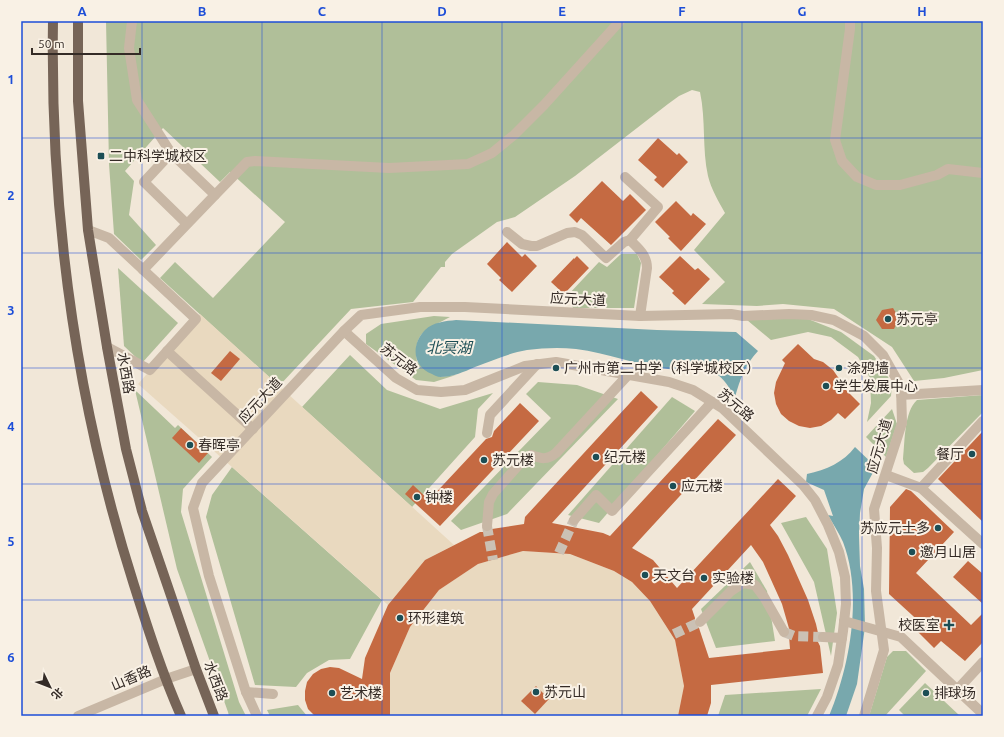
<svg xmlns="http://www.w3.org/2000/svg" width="1004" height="737" viewBox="0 0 1004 737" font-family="Ubuntu,'Noto Sans SC',sans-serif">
	<rect width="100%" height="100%" fill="#f1e7d8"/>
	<g fill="#b0bf99">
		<path d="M 106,21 L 983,21 L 983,370 L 944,378 L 914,381 L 892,347 L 834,309 L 783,304 L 757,306 L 702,304 L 725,282 L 694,250 L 725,213 C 719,202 711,189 708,176 C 702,149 706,120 700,92 L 692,90 L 679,96 L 668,104 L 575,176 L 515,217 L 497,222 L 452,254 L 445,262 L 445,267 L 441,267 L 413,302 L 351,309 L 279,386 L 160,278 L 175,262 L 213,298 L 285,222 L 230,172 L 220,182 L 163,128 L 125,171 L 134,181 L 129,215 L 156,245 L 141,260 L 114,234 L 109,164 Z"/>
		<path d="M 621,254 L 637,254 L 641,263 L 634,308 L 573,308 L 568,295 L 599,262 L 607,267 Z"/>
		<path d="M 118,268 L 178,323 L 142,363 L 124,346 Z"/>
		<path d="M 434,316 L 450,317 C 426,330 413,331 417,362 L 440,377 L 456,375 L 434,382 L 416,380 L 366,344 L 366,334 L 381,324 Z"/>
		<path d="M 803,317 L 841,332 L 874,356 L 892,383 L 891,396 L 867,422 L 871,403 L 870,378 L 858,357 L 831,337 L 808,332 L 771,340 L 747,320 Z"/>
		<path d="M 350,355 L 387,390 L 440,409 L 493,393 L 478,409 L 475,437 L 412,507 L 302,407 Z"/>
		<path d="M 538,382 L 577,385 L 618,399 L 507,514 L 461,530 L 451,521 L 551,418 L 526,394 Z"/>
		<path d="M 135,390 L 175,428 L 178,425 L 212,457 L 183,489 L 181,512 L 239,702 L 246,716 L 229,716 L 228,712 L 177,569 Z"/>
		<path d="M 983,395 L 983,412 L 928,468 L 923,472 L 914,473 L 904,464 L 903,459 C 905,441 904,412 917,400 Z"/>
		<path d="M 672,397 L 695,411 L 599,523 L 568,515 Z"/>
		<path d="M 892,409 L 897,424 L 886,457 L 866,437 Z"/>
		<path d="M 232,467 L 382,600 L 350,659 L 329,660 L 307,673 L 296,687 L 255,685 L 206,517 L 212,495 Z"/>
		<path d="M 806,517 L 827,549 L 837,613 L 831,656 L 814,582 L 781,523 Z"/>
		<path d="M 750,562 L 767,591 L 775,641 L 716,648 L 701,609 Z"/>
		<path d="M 893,651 L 906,651 L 926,671 L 885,716 L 869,716 L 887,657 Z"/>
		<path d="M 925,683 L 960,716 L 905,716 L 899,710 Z"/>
		<path d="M 821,689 L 807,716 L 718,716 L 725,695 Z"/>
		<path d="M 298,705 L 307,716 L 270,716 L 267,710 Z"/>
	</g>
	<g fill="#e9d9bf">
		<path d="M 200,314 L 454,545 L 425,560 L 388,605 L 138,384 Z"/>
		<path d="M 523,551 L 570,554 L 614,571 L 632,582 L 650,601 L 675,640 L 684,686 L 678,716 L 390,716 L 390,673 L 410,627 L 439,590 L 478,564 Z"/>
	</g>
	<g fill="#78a8ad">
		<path d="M 456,320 L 657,330 L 736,332 L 758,351 C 745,365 740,379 735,397 C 730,389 724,378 716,374 C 700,368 684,371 668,369 C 637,365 607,353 576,349 C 559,347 543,348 527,350 C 509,353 492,361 475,367 C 464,372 452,377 440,377 C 438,377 434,375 432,374 C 412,367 411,344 425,330 C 433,322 446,321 456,320 Z"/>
		<path d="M 855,447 L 876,467 L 864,489 L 860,513 L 859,536 L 860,566 L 864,589 L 865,627 L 857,684 L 846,716 L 829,716 C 850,666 863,594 843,542 C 839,533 833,524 828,515 L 833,516 L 824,490 L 806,482 L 807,474 C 826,470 844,462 855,447 Z"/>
	</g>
	<g fill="#c56a42" fill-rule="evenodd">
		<path d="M 658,138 L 677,155 L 679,153 L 688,162 L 663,188 L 654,180 L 657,177 L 638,160 Z"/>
		<path d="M 602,181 L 623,201 L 630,194 L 646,210 L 611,245 L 581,218 L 577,223 L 569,215 Z"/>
		<path d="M 676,201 L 691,216 L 693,213 L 706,224 L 681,251 L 668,238 L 670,237 L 655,222 Z"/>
		<path d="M 507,242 L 522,257 L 525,254 L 537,266 L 512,292 L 499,280 L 501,278 L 487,264 Z"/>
		<path d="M 577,256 L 589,268 L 564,294 L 551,282 L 574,258 L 574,259 Z"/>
		<path d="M 680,256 L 695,270 L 698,268 L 710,279 L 685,305 L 672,293 L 674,291 L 659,277 Z"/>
		<path d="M 893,308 L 899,318 L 894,329 L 882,329 L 876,320 L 882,310 Z"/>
		<path d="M 798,344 L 814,359 L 823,362 L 833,370 L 840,380 L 844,388 L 860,404 L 845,419 L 838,413 L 831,420 L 821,426 L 810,428 L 799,426 L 789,421 L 781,414 L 776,404 L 774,393 L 776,382 L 785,363 L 782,360 Z"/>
		<path d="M 230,351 L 240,359 L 221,381 L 211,373 Z"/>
		<path d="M 641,391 L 658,407 L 552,523 L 603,533 L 610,536 L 718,419 L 736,435 L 632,548 L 653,560 L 677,588 L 778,479 L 796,496 L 770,525 L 778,536 L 788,555 L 808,600 L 816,624 L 818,633 L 817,640 L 820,646 L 823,673 L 711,685 L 711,703 L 707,716 L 678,716 L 684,686 L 675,640 L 650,601 L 632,582 L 614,571 L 570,554 L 523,551 L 478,564 L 439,590 L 410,627 L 390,673 L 390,716 L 315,716 L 308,709 L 305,700 L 305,691 L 307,682 L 313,674 L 321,669 L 330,667 L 339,668 L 362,679 L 365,658 L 388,605 L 425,560 L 480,532 L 487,532 L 492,529 L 524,524 L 525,517 ZM 751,545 L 763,562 L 782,604 L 790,632 L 789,636 L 790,649 L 709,658 L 699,628 L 694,624 L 695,618 L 692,609 Z"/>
		<path d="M 520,403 L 539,421 L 440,526 L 405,494 L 413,485 L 429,500 L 486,439 L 492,437 L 494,431 Z"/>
		<path d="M 181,428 L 208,453 L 199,463 L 172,438 Z"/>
		<path d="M 983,431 L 983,522 L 938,479 Z"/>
		<path d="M 906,489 L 911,491 L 954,532 L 916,573 L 971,625 L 983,613 L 983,642 L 965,661 L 941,641 L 934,648 L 918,632 L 924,626 L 889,594 L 890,507 Z"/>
		<path d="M 968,561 L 983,574 L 983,604 L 953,577 Z"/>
		<path d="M 536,686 L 549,699 L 535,714 L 521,701 Z"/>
	</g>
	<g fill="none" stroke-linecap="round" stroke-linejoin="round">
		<g stroke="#cbc1b4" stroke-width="10" stroke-dasharray="10 5" stroke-linecap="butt">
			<path d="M 487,526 L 493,560"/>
			<path d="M 559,553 L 574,520"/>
			<path d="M 784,632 L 794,636 L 823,637"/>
			<path d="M 674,634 L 700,622"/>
		</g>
		<g stroke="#c8b7a5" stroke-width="10">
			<path d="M 132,21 L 129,48 L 137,100 L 171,153"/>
			<path d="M 850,21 L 850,29 L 835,140 L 842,161 L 857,177 L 876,185 L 900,185 L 937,175 L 948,169 L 983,173"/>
			<path d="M 625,177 L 658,207 L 630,240"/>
			<path d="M 215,195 L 247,162 L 255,161 L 389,168 L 468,164 L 492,153 L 514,135 L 544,105 L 620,21"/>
			<path d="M 88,230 L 109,238 L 196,319 L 150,370 L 107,347"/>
			<path d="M 507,232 L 522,244 L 531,246 L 537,246 L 567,233 L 575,232 L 582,235 L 606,258 L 624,242 L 630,240 C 638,248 647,255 647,268 L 640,316"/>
			<path d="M 143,270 L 215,195 L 171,153 L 144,182 L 187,224"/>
			<path d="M 344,331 L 396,378 L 417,390 L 441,392 L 465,390 L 525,366 L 556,362 L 669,382 L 693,390 L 722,408 L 803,485 L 815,500 L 828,525 L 839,552 L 845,577 L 846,604 L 843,631 L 838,665 L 827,697 L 817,716"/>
			<path d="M 167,351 L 253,429"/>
			<path d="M 901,395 L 983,390"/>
			<path d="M 487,433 L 490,415 L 537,364"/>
			<path d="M 886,475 L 921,488 L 983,544"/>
			<path d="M 921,488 L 983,421"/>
			<path d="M 574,520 L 596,495 L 612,511 L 712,402"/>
			<path d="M 487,526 L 489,502 L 493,494 L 524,459 L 531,455 C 542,459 547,460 556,453 L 628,375"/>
			<path d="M 844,621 L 901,637 L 983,714"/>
			<path d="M 700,622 L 731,591 L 743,583 L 755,585 L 764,597 L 784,632"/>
			<path d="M 823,637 L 842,638"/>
			<path d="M 957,690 L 983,662"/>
			<path d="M 246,692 L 273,694"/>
			<path d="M 78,716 L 166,679 L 196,669"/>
			<path d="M 257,716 L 246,692 L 209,576 L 193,508 L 202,483 L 344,331 L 361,315 L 420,307 L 465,307 L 640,316 L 731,314 L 743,316 L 789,314 L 811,315 L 834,320 L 864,336 L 883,355 L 901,387 L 902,423 L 874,509 L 877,548 L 876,591 L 884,650 L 864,716"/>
		</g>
		<g stroke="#766457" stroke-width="10">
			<path d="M 53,21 C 50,212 76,403 134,585 C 148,629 162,673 181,716"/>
			<path d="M 78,21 L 78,101 L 88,230 L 107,347 L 126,449 L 142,511 L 196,669 L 214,716"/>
		</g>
	</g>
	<path fill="none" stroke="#1d4ed8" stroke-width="1" stroke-opacity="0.55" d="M 142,21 L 142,716M 262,21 L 262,716M 382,21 L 382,716M 502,21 L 502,716M 622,21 L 622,716M 742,21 L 742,716M 862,21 L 862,716M 21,138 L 983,138M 21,253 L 983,253M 21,368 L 983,368M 21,484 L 983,484M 21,600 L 983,600"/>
	<g fill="#1c4e55" stroke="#f9f1e5" stroke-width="1.5">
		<rect x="97" y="152" width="8" height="8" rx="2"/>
		<circle cx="888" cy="319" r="4"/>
		<circle cx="556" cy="368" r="4"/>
		<circle cx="839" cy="368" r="4"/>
		<circle cx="826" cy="386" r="4"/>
		<circle cx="190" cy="445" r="4"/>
		<circle cx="972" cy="454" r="4"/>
		<circle cx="596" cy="457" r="4"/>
		<circle cx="484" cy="460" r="4"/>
		<circle cx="673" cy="486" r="4"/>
		<circle cx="417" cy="497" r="4"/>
		<circle cx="938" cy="528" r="4"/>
		<circle cx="912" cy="552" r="4"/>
		<circle cx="645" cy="575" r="4"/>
		<circle cx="704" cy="578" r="4"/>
		<circle cx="400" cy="618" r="4"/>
		<path d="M947 619h4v4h4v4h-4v4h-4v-4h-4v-4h4z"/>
		<circle cx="536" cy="692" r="4"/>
		<circle cx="332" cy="693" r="4"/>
		<circle cx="926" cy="693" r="4"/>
	</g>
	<g text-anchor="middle" stroke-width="4" stroke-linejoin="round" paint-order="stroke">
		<g font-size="14" fill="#342b26" stroke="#f9f1e5" text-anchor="start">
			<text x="109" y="161">二中科学城校区</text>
			<text x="896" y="324">苏元亭</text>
			<text x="564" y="373">广州市第二中学（科学城校区）</text>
			<text x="847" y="373">涂鸦墙</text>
			<text x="834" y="391">学生发展中心</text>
			<text x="198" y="450">春晖亭</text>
			<text x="964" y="459" text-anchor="end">餐厅</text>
			<text x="604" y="462">纪元楼</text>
			<text x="492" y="465">苏元楼</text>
			<text x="681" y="491">应元楼</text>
			<text x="425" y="502">钟楼</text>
			<text x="930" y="533" text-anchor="end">苏应元士多</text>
			<text x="920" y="557">邀月山居</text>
			<text x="653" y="580">天文台</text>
			<text x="712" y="583">实验楼</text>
			<text x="408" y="623">环形建筑</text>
			<text x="940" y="630" text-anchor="end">校医室</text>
			<text x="544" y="697">苏元山</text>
			<text x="340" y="698">艺术楼</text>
			<text x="934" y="698">排球场</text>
		</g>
		<g font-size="14" fill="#342b26" stroke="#f9f1e5">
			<text transform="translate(578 299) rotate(3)" y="5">应元大道</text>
			<text transform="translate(399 359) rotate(38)" y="5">苏元路</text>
			<text transform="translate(126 373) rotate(80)" y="5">水西路</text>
			<text transform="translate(260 400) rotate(-47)" y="5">应元大道</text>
			<text transform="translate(736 405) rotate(40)" y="5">苏元路</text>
			<text transform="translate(879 446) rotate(-74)" y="5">应元大道</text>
			<text transform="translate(131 678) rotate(-23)" y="5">山香路</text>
			<text transform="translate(216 681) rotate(69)" y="5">水西路</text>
		</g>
		<g font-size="15" font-style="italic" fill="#1c4e55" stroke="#f9f1e5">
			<text x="449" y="353">北冥湖</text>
		</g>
	</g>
	<rect width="1004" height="737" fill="none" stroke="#f9f1e5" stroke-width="44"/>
	<g transform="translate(50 687) rotate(133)" stroke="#f9f1e5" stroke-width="3" paint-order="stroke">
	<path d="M0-3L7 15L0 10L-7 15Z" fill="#342b26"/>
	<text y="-6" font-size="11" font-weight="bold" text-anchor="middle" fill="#342b26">北</text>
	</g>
	<path d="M32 48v6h108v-6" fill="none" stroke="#342b26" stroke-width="2"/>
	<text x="38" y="48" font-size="12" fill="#342b26" stroke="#f9f1e5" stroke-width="3" paint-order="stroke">50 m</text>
	<rect x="22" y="22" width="960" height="693" fill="none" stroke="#1d4ed8" stroke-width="1.5"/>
	<g font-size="13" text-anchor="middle" font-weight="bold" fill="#1d4ed8">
		<text x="82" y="16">A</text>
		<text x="202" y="16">B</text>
		<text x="322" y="16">C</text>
		<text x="442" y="16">D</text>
		<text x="562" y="16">E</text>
		<text x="682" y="16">F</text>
		<text x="802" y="16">G</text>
		<text x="922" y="16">H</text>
		<text x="11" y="84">1</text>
		<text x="11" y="200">2</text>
		<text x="11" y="315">3</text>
		<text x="11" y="431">4</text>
		<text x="11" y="546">5</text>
		<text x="11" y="662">6</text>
	</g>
</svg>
